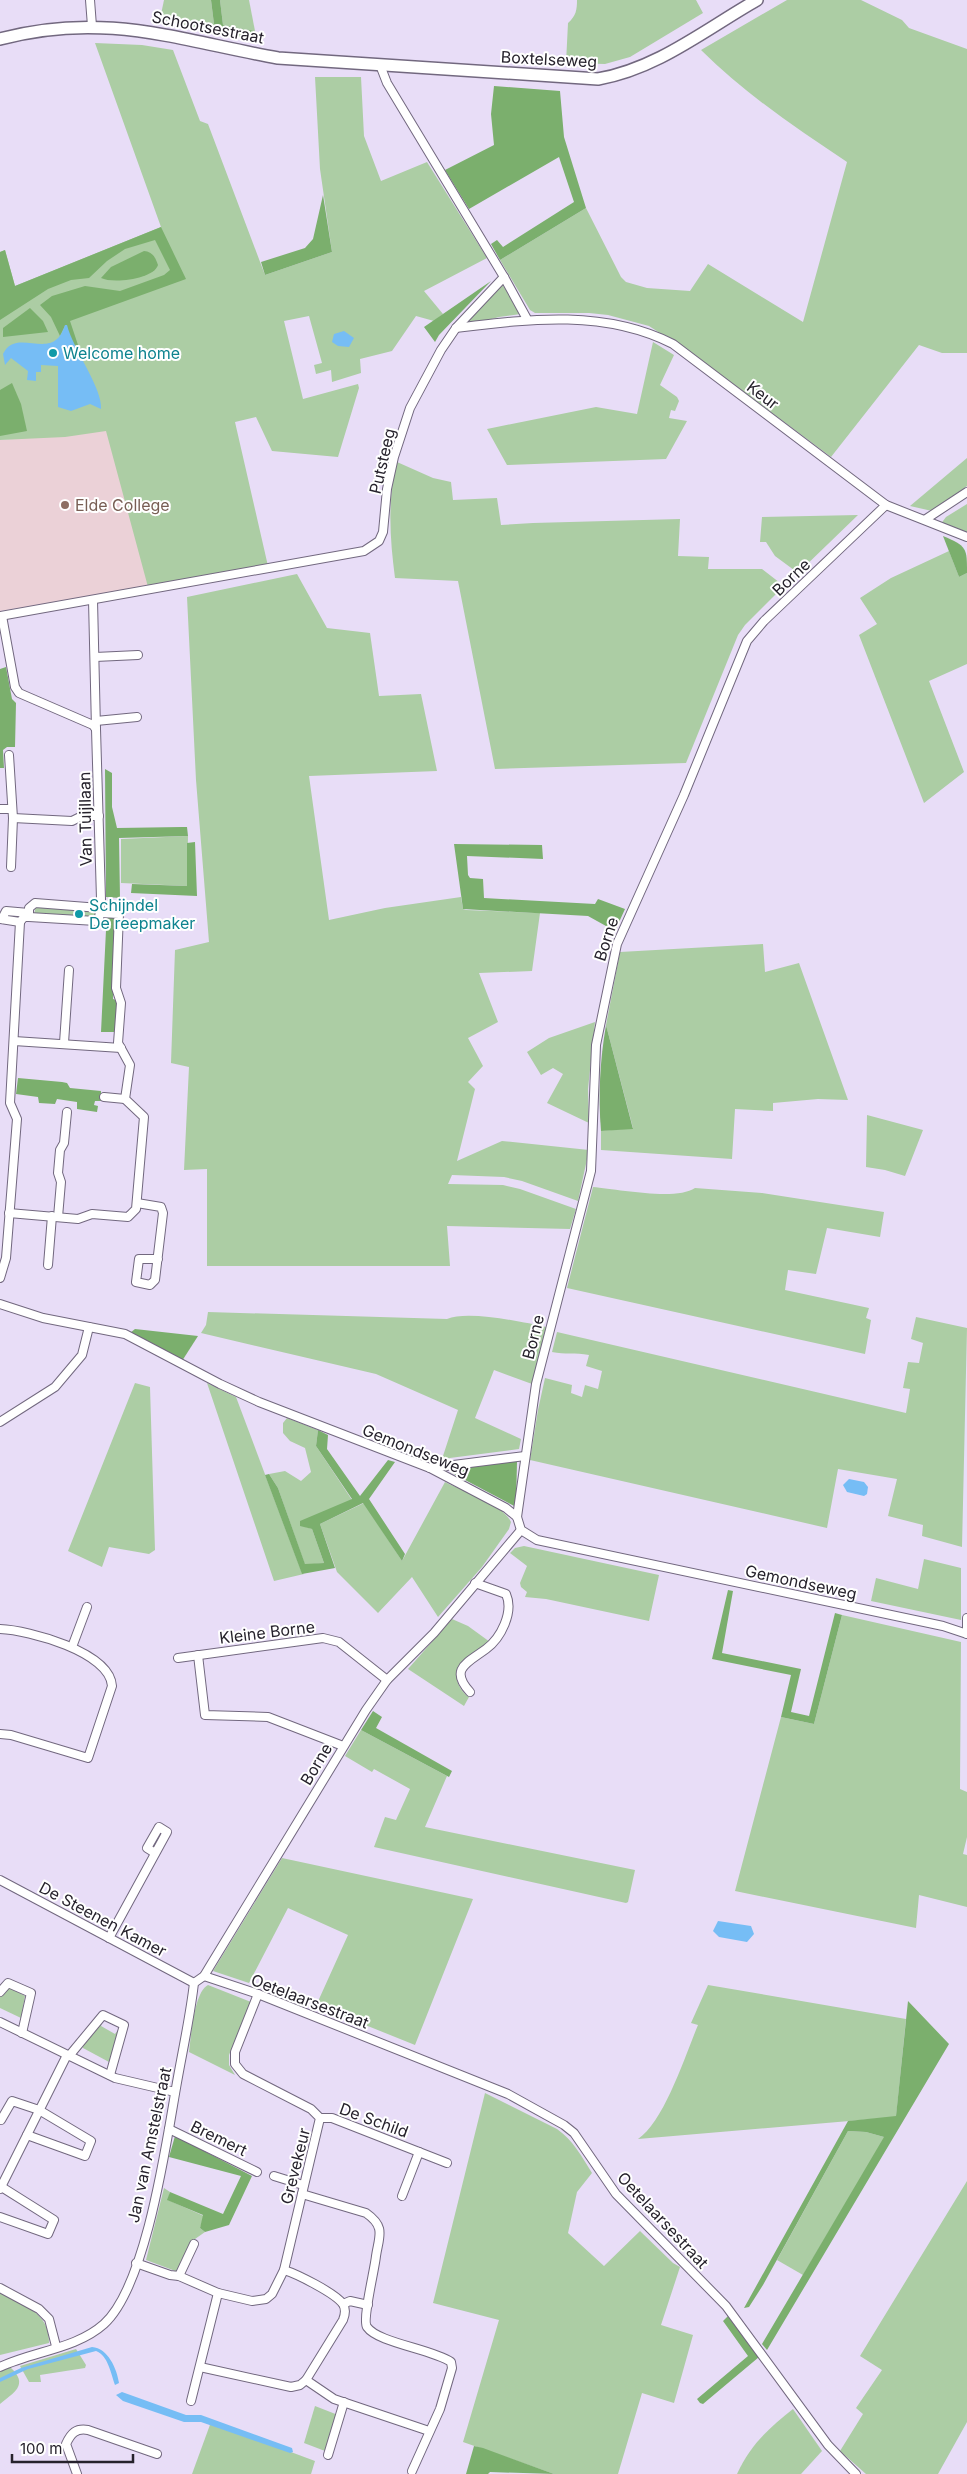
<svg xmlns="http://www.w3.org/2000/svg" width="967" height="2474" viewBox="0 0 967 2474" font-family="Inter,sans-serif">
	<rect width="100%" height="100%" fill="#e8ddf7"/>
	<path fill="#ebd1d7" d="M 115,430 L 148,587 L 0,611 L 0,440 Z"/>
	<g fill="#accda4">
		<path d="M 164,0 L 211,0 L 215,32 L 160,19 Z"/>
		<path d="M 220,0 L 249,0 L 255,31 L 223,25 Z"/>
		<path d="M 577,0 L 696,0 L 703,13 L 630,57 L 605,64 L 566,63 L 568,23 C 576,16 577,10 577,0 Z"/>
		<path d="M 787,0 L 861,0 L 902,20 L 909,28 L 967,49 L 967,353 L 942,353 L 919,345 L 831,457 L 700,359 L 649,326 L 608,315 L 589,313 L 535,313 L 530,310 L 500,260 L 586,208 L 621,277 L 626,282 L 647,288 L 690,291 L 708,264 L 803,322 L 847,162 C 796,128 744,93 701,50 Z"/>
		<path d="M 95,43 L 142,45 L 173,50 L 200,121 L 208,124 L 265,275 L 332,252 L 320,169 L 315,77 L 361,77 L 364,136 L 381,181 L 427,162 L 487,258 L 424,291 L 443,314 L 434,321 L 416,316 L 392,351 L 360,359 L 361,373 L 332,382 L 331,370 L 316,374 L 314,365 L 322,363 L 309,316 L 284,321 L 303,399 L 358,384 L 359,388 L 338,457 L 272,451 L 256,417 L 235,422 L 268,566 L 148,587 L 106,431 L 65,437 L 0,440 L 0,252 L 5,250 L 15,286 L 161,227 Z"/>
		<path d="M 502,284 L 521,314 L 499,317 L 461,327 Z"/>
		<path d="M 653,342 L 674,355 L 660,385 L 677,397 L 679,401 L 675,411 L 671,410 L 669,418 L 687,421 L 666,459 L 507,465 L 487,429 L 596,407 L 637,414 Z"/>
		<path d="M 967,458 L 967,486 L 932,511 L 910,506 Z"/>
		<path d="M 397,462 L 433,478 L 451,482 L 453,500 L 497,498 L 501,525 L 533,523 L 680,519 L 678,556 L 709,557 L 708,569 L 762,569 L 784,586 L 745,625 L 738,635 L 686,763 L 495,769 L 458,581 L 395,578 C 390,540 387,500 397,462 Z"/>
		<path d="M 967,504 L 967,536 L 940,525 L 946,517 Z"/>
		<path d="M 858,515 L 798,573 L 775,556 L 766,542 L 760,542 L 762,517 Z"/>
		<path d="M 949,551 L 959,577 L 967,573 L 967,664 L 929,681 L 964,772 L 924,803 L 859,635 L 877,624 L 860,598 L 891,578 Z"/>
		<path d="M 297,574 L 327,628 L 370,633 L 379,696 L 421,694 L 437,771 L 309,776 L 329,920 L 385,908 L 461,897 L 463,909 L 466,910 L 540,913 L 532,971 L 479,973 L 498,1022 L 468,1038 L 483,1066 L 468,1082 L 475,1089 L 457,1161 L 502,1141 L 589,1150 L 578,1201 L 522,1181 L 504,1177 L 452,1175 L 448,1184 L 503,1185 L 520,1189 L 576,1209 L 570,1229 L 447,1226 L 450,1266 L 207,1266 L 207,1169 L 184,1170 L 189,1067 L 171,1063 L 175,950 L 209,942 L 196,780 L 187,597 Z"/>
		<path d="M 188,836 L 187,886 L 121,883 L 121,839 Z"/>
		<path d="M 36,906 L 94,910 L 96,914 L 95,918 L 34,914 Z"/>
		<path d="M 763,944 L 765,972 L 799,963 L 848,1100 L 818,1099 L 773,1103 L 773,1111 L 735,1109 L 732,1159 L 601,1150 L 601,1131 L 633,1128 L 606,1025 L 620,952 Z"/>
		<path d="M 595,1022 L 588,1089 L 589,1123 L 547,1103 L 563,1074 L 553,1068 L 541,1075 L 527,1052 L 549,1038 Z"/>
		<path d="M 867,1115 L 923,1130 L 905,1176 L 885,1170 L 866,1167 Z"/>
		<path d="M 593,1187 C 617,1189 676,1201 695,1188 L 762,1193 L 884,1212 L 880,1237 L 827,1228 L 816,1274 L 788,1270 L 785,1290 L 869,1308 L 866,1318 L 871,1320 L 865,1354 L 567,1288 Z"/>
		<path d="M 208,1312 L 447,1319 C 468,1310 522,1322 546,1327 L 532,1384 L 494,1370 L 475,1418 L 521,1439 L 519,1449 L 442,1459 L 458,1410 L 376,1374 L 201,1333 L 206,1325 Z"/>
		<path d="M 916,1317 L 967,1328 L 962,1547 L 922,1536 L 923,1525 L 888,1516 L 897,1479 L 838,1469 L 827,1528 L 530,1460 L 538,1410 L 545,1378 L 572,1385 L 571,1393 L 582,1397 L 585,1385 L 598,1389 L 602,1371 L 586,1366 L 589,1355 C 575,1352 565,1355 552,1352 L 557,1332 L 906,1413 L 910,1389 L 903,1388 L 908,1362 L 919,1363 L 923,1343 L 911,1339 Z"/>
		<path d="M 135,1383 L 150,1387 L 155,1550 L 149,1554 L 109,1547 L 102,1567 L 68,1551 Z"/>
		<path d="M 207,1383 L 236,1397 L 302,1573 L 304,1574 L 274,1581 Z"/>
		<path d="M 287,1418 L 318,1430 L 316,1446 L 352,1500 L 304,1521 L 306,1527 L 312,1529 L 324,1563 L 305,1565 L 278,1488 L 269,1474 L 285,1471 L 301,1481 L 311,1472 L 305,1448 L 290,1441 L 283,1433 L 283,1423 Z"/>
		<path d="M 445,1482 C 463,1491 502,1503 511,1522 L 509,1529 L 482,1567 L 438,1617 L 412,1577 L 378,1613 L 337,1572 L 320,1524 L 364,1503 L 402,1561 Z"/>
		<path d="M 524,1546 L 659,1575 L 649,1621 L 546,1599 L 525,1597 L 527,1592 L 521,1587 L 520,1583 L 527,1566 L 510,1553 L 515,1548 Z"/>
		<path d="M 924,1559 L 961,1568 L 961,1620 L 871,1601 L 876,1578 L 918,1589 Z"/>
		<path d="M 842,1615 L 961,1642 L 960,1789 L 967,1792 L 967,1837 L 963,1854 L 967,1855 L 967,1907 L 919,1895 L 916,1928 L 735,1891 L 781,1717 L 814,1724 Z"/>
		<path d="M 452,1619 L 468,1626 L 490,1642 C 482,1648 471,1653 464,1660 C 451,1671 457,1689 469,1697 L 464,1706 L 408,1669 Z"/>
		<path d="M 361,1730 L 447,1776 L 425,1827 L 635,1870 L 628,1902 L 626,1903 L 374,1847 L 385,1817 L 396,1820 L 410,1789 L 374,1769 L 372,1772 L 345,1756 Z"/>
		<path d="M 282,1858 L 473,1899 L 415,2045 L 323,2008 L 315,2008 L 348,1935 L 288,1908 L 249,1983 L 213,1971 Z"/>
		<path d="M 208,1985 L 251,2002 L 229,2055 L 229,2065 L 235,2075 L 189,2052 C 191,2036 194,1992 208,1985 Z"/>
		<path d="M 708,1985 L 906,2019 L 896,2117 L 638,2139 C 664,2122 685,2056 698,2025 L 691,2023 Z"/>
		<path d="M 8,1987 L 25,1996 L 21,2018 L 0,2008 L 0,1997 Z"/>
		<path d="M 103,2020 L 101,2026 L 115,2034 L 120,2027 L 113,2060 L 109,2062 L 83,2048 L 81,2044 Z"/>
		<path d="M 485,2093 L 557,2129 C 573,2140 582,2157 592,2173 L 577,2192 L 568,2233 L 604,2266 L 640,2231 L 673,2263 L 680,2267 L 661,2325 L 693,2335 L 674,2403 L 642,2393 L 618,2474 L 554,2474 L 463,2442 L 499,2320 L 433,2303 Z"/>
		<path d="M 848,2131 L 866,2132 L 884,2137 L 884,2139 L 803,2275 L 777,2260 Z"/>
		<path d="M 967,2181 L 967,2422 L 938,2474 L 866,2474 L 840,2451 L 863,2414 L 856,2408 L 882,2370 L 860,2356 Z"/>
		<path d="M 164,2188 L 170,2192 L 168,2200 L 204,2216 L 200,2228 L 205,2232 L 195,2239 L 178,2272 L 146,2260 Z"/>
		<path d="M 0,2293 C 23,2304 50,2313 49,2343 L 0,2355 Z"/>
		<path d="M 76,2349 L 86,2365 L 85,2368 L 40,2375 L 41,2382 L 29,2382 L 20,2366 Z"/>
		<path d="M 10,2367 C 30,2385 13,2393 0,2404 L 0,2371 Z"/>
		<path d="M 315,2406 L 338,2415 L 325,2451 L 304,2443 Z"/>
		<path d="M 793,2409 L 822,2451 L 801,2474 L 737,2474 C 750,2445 769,2428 793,2409 Z"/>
		<path d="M 211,2422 L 315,2461 L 311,2474 L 192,2474 Z"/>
	</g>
	<g fill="#7baf6d">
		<path d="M 211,0 L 220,0 L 223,25 L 255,31 L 257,41 L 215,32 Z"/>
		<path d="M 494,86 L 560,91 L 564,137 L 586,208 L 500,260 L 491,244 L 497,240 L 503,247 L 574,202 L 559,157 L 469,209 L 445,170 L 494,145 L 491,114 Z"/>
		<path d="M 323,195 L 332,252 L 265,275 L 261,262 L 305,248 L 313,239 Z"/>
		<path d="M 161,227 L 186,279 L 70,321 L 79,348 L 76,349 L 65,326 L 60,336 L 51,317 L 40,305 L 52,296 L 85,286 L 120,291 L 164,275 L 170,270 L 155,240 L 125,249 L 107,261 L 89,278 L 71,280 L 48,289 L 0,320 L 0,252 L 5,250 L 15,286 Z"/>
		<path d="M 144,251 C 153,252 155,257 158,265 C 154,279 113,284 101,278 L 111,267 Z"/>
		<path d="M 491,281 L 439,335 L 435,342 L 424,327 Z"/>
		<path d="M 30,308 L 43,321 L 48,332 L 3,337 L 3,328 Z"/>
		<path d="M 12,383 L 21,404 L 27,431 L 0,436 L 0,390 Z"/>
		<path d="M 943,536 C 967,546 967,548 967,573 L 959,577 Z"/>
		<path d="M 6,667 L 12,699 L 16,703 L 15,747 L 7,747 L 3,750 L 4,768 L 0,768 L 0,669 Z"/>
		<path d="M 105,769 L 112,773 L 112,807 L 117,828 L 182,827 L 187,827 L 188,836 L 119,838 L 120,898 L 106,897 Z"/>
		<path d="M 195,842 L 197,896 L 131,893 L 132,884 L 187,886 L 187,843 Z"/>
		<path d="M 454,844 L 542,845 L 543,859 L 467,856 L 468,875 L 470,878 L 483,879 L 484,898 L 595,904 L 598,899 L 625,909 L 615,931 L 588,916 L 463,909 Z"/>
		<path d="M 109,917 L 116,918 L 113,999 L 119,1001 L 117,1032 L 101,1032 L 106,930 L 107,918 Z"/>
		<path d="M 606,1025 L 633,1129 L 601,1131 C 598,1095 600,1060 606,1025 Z"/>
		<path d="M 18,1078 L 62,1082 L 67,1083 L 70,1088 L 101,1091 L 101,1101 L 95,1101 L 94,1105 L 98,1106 L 97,1112 L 77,1109 L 77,1102 L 57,1099 L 55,1104 L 39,1103 L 38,1097 L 16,1094 Z"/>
		<path d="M 135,1329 L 198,1336 L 182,1361 L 130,1333 Z"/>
		<path d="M 318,1430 L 328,1435 L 327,1449 L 360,1496 L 388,1460 L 395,1462 L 369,1499 L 405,1554 L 402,1561 L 363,1503 L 320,1524 L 335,1568 L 302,1574 L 265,1475 L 269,1474 L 278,1488 L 305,1564 L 324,1563 L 312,1529 L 300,1526 L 300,1521 L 352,1499 L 316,1446 Z"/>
		<path d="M 517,1461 L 516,1507 L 450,1472 L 451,1470 Z"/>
		<path d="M 728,1590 L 733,1591 L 722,1653 L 801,1669 L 791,1712 L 809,1716 L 835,1613 L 842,1615 L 814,1724 L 781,1717 L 791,1675 L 712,1659 Z"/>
		<path d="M 373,1711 L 382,1717 L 376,1728 L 452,1771 L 449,1777 L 361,1730 Z"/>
		<path d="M 908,2001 L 949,2044 L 767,2350 L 762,2344 L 884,2137 L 866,2132 L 848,2131 L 763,2285 L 749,2307 L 744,2308 L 848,2121 L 896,2116 Z"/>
		<path d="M 175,2136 L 252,2176 L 229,2225 L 205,2232 L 200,2228 L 203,2215 L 167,2200 L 170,2192 L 223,2214 L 241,2176 L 169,2157 Z"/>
		<path d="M 729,2315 L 759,2357 L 703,2404 L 700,2403 L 697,2399 L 748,2356 L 723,2321 Z"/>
		<path d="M 474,2446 L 483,2448 L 554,2474 L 490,2472 L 488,2474 L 466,2474 Z"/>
	</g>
	<g fill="#76bdf5">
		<path d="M 65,325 L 67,325 C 73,349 103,389 101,409 L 90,404 L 71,411 L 58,407 L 58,366 L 41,365 L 41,372 L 36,372 L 36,381 L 27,380 L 28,371 L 11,358 L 5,365 L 3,354 C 14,330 42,353 57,339 C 61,336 63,330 65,325 Z"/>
		<path d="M 344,331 L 354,338 L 349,347 L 338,346 L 332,342 L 334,334 Z"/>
		<path d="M 849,1479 L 864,1482 L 868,1487 L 867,1494 L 864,1496 L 847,1492 L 843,1485 Z"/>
		<path d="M 718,1921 L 751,1926 L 754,1934 L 747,1942 L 719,1937 L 713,1931 Z"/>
		<path d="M 92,2347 C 108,2348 117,2369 119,2383 L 115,2385 C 111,2374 108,2355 96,2351 L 28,2369 L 0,2382 L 0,2378 L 21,2368 Z"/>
		<path d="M 122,2392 L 186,2415 L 201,2415 L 292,2448 L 293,2452 L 290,2453 L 201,2422 L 184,2422 L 123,2401 L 116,2395 Z"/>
	</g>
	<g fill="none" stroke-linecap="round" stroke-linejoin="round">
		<defs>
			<g id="minor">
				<path d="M 90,0 L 92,26"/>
				<path d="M 380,65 L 387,83 L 504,277 L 527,319"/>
				<path d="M 456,328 C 529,319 604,309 673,344 L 886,505 L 967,537"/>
				<path d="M 926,519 L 967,492"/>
				<path d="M 93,600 L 96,729"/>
				<path d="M 0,616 L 364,551 L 379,541 L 383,532 L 387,489 L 394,457 L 410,408 L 441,350 L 456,328 L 504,277"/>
				<path d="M 95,657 L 138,655"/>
				<path d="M 96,721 L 137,717"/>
				<path d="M 9,755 L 13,818 L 11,867"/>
				<path d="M 0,809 L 12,809"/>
				<path d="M 13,818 L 72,821 L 82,816 L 99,816"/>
				<path d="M 29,917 L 29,908 L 35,903 L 100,908"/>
				<path d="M 0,919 L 20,922 L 24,917 L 29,917 L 96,921 L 99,919 L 101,899 L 96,729 L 93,725 L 19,693 L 15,687 L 2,616"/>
				<path d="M 2,919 L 6,911 L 29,913"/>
				<path d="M 14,1041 L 121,1048"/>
				<path d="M 64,1043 L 69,970"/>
				<path d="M 104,1097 L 125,1099"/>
				<path d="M 137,1203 L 161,1207 L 163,1213 L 155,1280 L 150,1285 L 136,1282 L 139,1259 L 158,1259"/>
				<path d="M 9,1213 L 78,1219 L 92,1214 L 128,1217 L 136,1209 L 144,1117 L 125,1099 L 130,1065 L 118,1043 L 121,1003 L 116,988 L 119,914 L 100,913"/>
				<path d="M 58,1217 L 61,1182 L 58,1173 L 60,1150 L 64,1143 L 67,1112"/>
				<path d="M 48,1265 L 52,1216"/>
				<path d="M 0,1278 L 6,1258 L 17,1119 L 10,1103 L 20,922"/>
				<path d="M 0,1304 L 43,1318 L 125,1334 L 220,1384 L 259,1402 L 430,1468 L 506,1508 L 517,1517 L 521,1530 L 537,1540 L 943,1626 L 967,1634"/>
				<path d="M 0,1422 L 55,1387 L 82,1355 L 89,1327"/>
				<path d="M 430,1468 L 525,1456"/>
				<path d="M 517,1517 L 536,1384 L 591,1171 L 596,1045 L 617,944 L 684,795 L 747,641 L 764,621 L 886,505"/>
				<path d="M 0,1629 C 29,1630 110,1652 112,1686 L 88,1758 L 11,1735 L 0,1734"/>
				<path d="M 967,1634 L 967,1618"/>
				<path d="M 72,1647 L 87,1607"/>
				<path d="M 198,1655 L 205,1715 L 268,1717 L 343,1746"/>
				<path d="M 178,1658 L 323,1638 L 339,1642 L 387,1680"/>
				<path d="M 470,1692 C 449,1669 467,1663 486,1649 C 501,1638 514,1612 506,1594 L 475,1583"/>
				<path d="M 0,1880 L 194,1983"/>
				<path d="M 109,1938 L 167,1832 L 159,1827 L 147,1848 L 155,1853"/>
				<path d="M 204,1976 L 258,1994 L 508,2094 L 564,2125 L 574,2133 L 616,2194 L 726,2306 L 828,2445 L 856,2474"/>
				<path d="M 0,1992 L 8,1983 L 31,1993 L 22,2033"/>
				<path d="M 0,2022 L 115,2078 L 175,2092"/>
				<path d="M 69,2056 L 103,2015 L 124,2025 L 110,2075"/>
				<path d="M 320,2118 L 332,2118 L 447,2163"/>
				<path d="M 1,2120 L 12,2101 L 39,2110 L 91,2141 L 85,2156 L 27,2135"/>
				<path d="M 169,2129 L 257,2172"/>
				<path d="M 274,2176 L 303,2185"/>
				<path d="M 0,2186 L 54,2220 L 48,2234 L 0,2217"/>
				<path d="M 0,2189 L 67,2055"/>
				<path d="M 302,2194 L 366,2213 C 386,2227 379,2236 376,2256 C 375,2268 362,2320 367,2327 C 378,2343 432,2349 451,2362 L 452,2368 L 440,2409 L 412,2471"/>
				<path d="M 402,2196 L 419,2152"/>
				<path d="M 136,2263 L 170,2275 L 179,2276 L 218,2293 L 252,2301 L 266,2299 L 272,2294 L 284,2270 L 320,2118 L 311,2109 L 243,2074 L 235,2064 L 235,2052 L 258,1994"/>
				<path d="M 179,2276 L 194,2244"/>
				<path d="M 0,2288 L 39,2309 L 49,2319 L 56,2346"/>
				<path d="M 343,2304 L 350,2301 L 368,2305"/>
				<path d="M 0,2367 C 34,2351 76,2349 104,2324 C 146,2286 166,2145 176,2088 C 182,2053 190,2018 194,1983 L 204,1976 L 210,1966 L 366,1710 L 387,1680 L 434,1633 L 521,1530"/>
				<path d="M 200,2367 L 291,2387 L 300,2385 L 306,2380 L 343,2320 C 345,2315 346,2309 343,2304 C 335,2293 297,2274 284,2270"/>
				<path d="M 306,2380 L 334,2399 L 429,2431"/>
				<path d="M 191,2401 L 218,2293"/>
				<path d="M 328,2455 L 344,2402"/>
				<path d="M 77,2474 L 66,2444 C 71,2433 76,2428 88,2430 L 157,2454"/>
			</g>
			<path id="secondary" d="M 0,39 C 104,11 178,40 278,58 L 598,79 C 657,69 706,29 757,0"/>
		</defs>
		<use href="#minor" stroke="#72687f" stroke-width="10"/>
		<use href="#secondary" stroke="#72687f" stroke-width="14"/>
		<use href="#minor" stroke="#fff" stroke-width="8"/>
		<use href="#secondary" stroke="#fff" stroke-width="11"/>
	</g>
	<g fill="#0f9aa8" stroke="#fff" stroke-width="2">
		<circle cx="53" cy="353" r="5"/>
		<circle cx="79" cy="914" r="5"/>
	</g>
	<circle fill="#8d6e63" stroke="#fff" stroke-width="2" cx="65" cy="505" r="5"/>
	<g text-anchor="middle" stroke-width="4" stroke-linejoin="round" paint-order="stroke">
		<g font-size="16" fill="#26222c" stroke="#fff">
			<text transform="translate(208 27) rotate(11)" y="6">Schootsestraat</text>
			<text transform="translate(549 59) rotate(3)" y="6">Boxtelseweg</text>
			<text transform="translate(763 395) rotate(37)" y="6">Keur</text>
			<text transform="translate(382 461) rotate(-77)" y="6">Putsteeg</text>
			<text transform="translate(791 577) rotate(-44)" y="6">Borne</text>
			<text transform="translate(85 819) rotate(-91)" y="6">Van Tuijllaan</text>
			<text transform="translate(606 939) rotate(-72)" y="6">Borne</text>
			<text transform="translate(533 1337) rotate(-76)" y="6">Borne</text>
			<text transform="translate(416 1450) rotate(22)" y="6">Gemondseweg</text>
			<text transform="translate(801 1582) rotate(12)" y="6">Gemondseweg</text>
			<text transform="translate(267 1632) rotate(-7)" y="6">Kleine Borne</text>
			<text transform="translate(316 1764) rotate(-59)" y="6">Borne</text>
			<text transform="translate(103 1919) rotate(28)" y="6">De Steenen Kamer</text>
			<text transform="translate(310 2001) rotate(21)" y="6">Oetelaarsestraat</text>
			<text transform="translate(374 2120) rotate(20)" y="6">De Schild</text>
			<text transform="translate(219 2138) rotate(26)" y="6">Bremert</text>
			<text transform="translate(149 2145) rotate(-78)" y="6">Jan van Amstelstraat</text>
			<text transform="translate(295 2166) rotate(-76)" y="6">Grevekeur</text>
			<text transform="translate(663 2220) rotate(47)" y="6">Oetelaarsestraat</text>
		</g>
		<g font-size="16" fill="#0d838f" stroke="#fff" text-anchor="start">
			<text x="63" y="359">Welcome home</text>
			<text x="89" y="911">Schijndel<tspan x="89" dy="18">De reepmaker</tspan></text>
		</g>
		<g font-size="16" fill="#785e54" stroke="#fff" text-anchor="start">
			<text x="75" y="511">Elde College</text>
		</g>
	</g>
	<path d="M12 2454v8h121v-8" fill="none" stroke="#26222c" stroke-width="2.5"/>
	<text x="20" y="2454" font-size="15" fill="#26222c" stroke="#ffffff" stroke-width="4" paint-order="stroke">100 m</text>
</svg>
